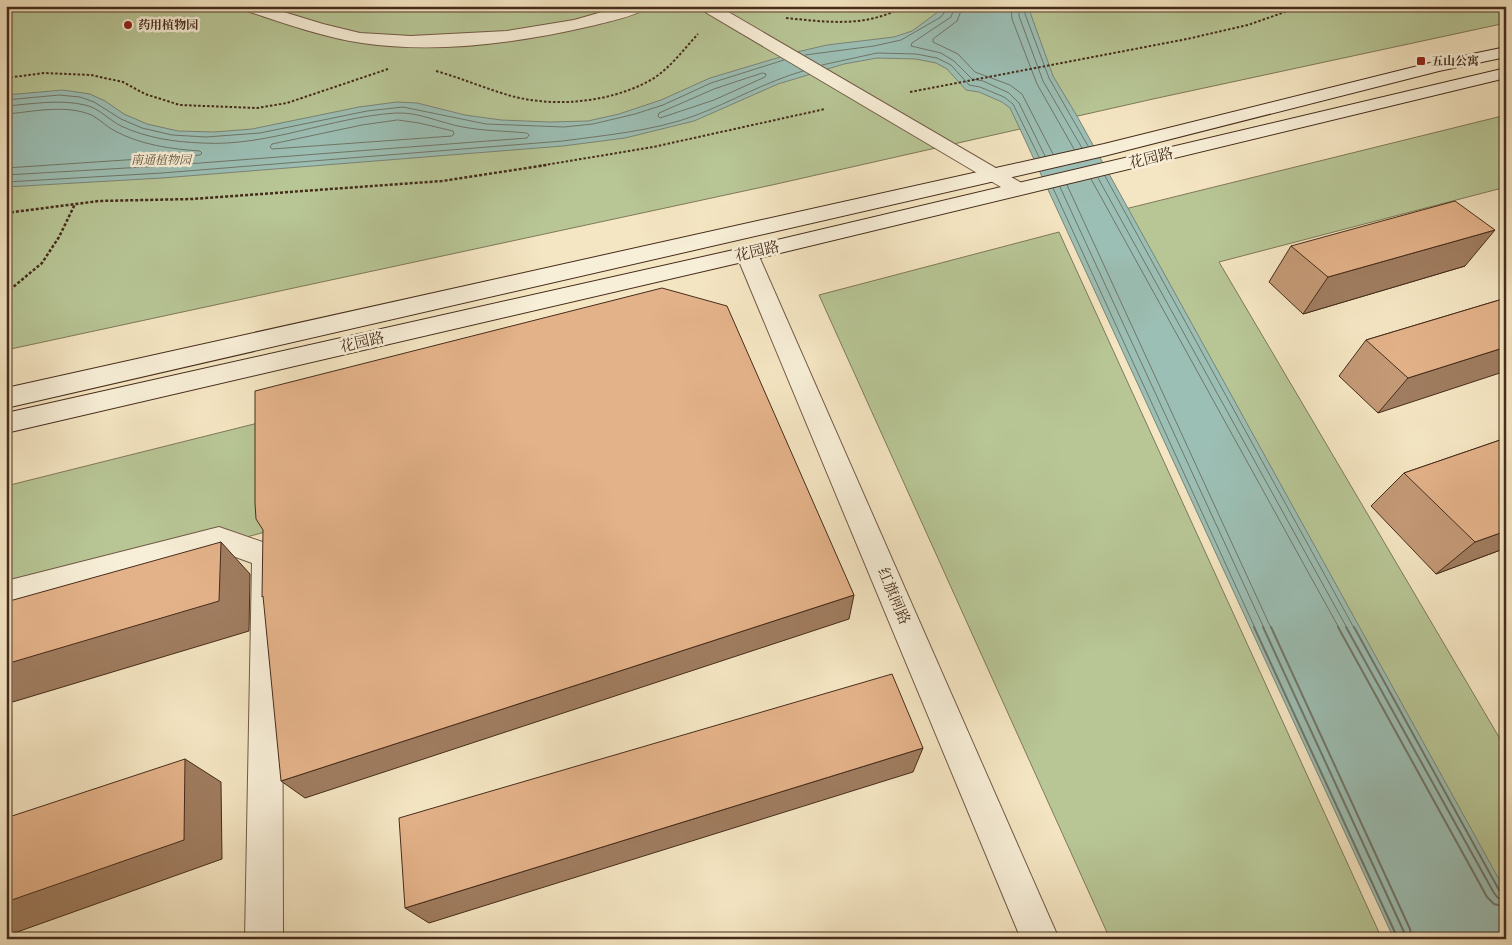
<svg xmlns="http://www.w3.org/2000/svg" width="1512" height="945" viewBox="0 0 1512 945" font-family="'Libre Caslon Text','Noto Serif SC',serif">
	<rect width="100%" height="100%" fill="#f5e6c3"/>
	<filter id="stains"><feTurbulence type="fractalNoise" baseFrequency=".004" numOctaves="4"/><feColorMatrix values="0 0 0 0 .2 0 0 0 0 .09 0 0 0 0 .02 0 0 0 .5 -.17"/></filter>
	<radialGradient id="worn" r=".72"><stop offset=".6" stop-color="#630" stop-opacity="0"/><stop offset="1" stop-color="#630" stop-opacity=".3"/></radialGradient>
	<g fill="#b8c696" stroke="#7f7958">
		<path d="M 6,6 L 1506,6 L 1506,23 L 1153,99 L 772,185 L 6,350 Z"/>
		<path d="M 1506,115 L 1506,187 L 1219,262 L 1506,749 L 1506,908 L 1125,209 Z"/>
		<path d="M 1059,232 L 1382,939 L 1110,939 L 819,295 Z"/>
		<path d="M 274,419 L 276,529 L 6,603 L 6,486 Z"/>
	</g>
	<path fill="#9cbfb5" stroke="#7a8477" d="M 946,6 L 1030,6 L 1030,12 L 1053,76 L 1077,116 L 1506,892 L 1506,939 L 1394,939 L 1020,129 L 1010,108 L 1002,102 L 979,92 L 966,90 L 947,69 L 936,63 L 916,59 L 877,58 L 844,64 L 778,84 L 694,121 L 625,138 L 563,146 L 425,157 L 162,178 L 6,187 L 6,95 L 63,90 L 90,94 L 105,101 L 124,114 L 147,124 L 178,131 L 214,132 L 252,129 L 359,107 L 397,102 L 417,103 L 465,115 L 501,120 L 549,122 L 588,121 L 619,114 L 661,100 L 710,78 L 797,52 L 827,45 L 894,37 L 912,31 Z"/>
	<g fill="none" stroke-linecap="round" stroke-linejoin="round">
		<g stroke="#717668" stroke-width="1">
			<path d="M 955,6 L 951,17 L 912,43 L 911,46 L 941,53 L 954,61 L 972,79 L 983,81 L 1009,93 L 1019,103 L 1045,156"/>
			<path d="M 963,6 L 957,21 L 933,39 L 933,42 L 958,54 L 975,72 L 1010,85 L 1022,94 L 1053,154"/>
			<path d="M 1011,6 L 1012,19 L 1037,84 L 1074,149"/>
			<path d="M 1019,6 L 1019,16 L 1043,81 L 1082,148"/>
			<path d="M 1025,6 L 1025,14 L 1049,78 L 1088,146"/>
			<path d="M 805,55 L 874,46 L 901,40 L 941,17 L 949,6"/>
			<path d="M 822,65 L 877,53 L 916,54 L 937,58 L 951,65 L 969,85 L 980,87 L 1004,97 L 1013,104 L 1039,157"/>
			<path d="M 763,73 L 766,74 L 765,77 L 714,100 L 660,118 L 658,116 L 659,113 L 714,89 Z"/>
			<path d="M 6,100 L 59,95 L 80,97 L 94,102 L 121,119 L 142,128 L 172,135 L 206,137 L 260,133 L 367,111 L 403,107 L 486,124 L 564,127 L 593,124 L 635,114 L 663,105 L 711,83 L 784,60"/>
			<path d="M 6,106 C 32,104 60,99 85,105 C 99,108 109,120 121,126 C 147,138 174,142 202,143 C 268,147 331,117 396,113 C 420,112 440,123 463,127 C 484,131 506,131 527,133 L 529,135 L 527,138 L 161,166 L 6,175"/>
			<path d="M 6,114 C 32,112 60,105 86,113 C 97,116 105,126 115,131 C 141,145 171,149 200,151 L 202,153 L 200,155 L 6,168"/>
			<path d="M 398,120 L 419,123 L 453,131 L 454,134 L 452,136 L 272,149 L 270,147 L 272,144 L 362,125 Z"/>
			<path d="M 1105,176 L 1354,628"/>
			<path d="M 1098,178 L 1347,628"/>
			<path d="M 1091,179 L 1339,628"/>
			<path d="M 6,182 L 162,173 L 563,141 C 606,135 653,131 694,116 C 731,102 765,82 803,71"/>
			<path d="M 1067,185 L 1271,628"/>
			<path d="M 1060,187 L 1264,628"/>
			<path d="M 1053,188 L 1255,628"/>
		</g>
		<g stroke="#717668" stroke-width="2">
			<path d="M 1254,627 L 1398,939"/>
			<path d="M 1263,627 L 1404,932 L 1405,939"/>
			<path d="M 1271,627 L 1410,929 L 1412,939"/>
			<path d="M 1338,627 L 1487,897 L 1494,904 L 1506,907"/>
			<path d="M 1346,627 L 1494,893 L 1498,898 L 1506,899"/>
			<path d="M 1354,627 L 1499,890 L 1506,893"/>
		</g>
		<defs>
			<g id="pedestrian">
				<path d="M 239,6 L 264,6 L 323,24 L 360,33 L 411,36 L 507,31 L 574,20 L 623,6 L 648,6 C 642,15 603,23 591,26 C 518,43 437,54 362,43 C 321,37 281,22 241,9 Z"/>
				<path d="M 698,6 L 718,6 L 1025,185 L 1028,189 L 1025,193 L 1018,195 L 1011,193 L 700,9 Z"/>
			</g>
			<g id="minor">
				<path d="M 747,247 L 755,249 L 758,254 L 1059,939 L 1021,939 L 736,254 L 739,249 Z"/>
				<path d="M 219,527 L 277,547 L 282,556 L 283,939 L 245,939 L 252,563 L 219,551 L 6,607 L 6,581 Z"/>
			</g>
			<g id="secondary">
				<path d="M 1506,47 L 1506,57 L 1439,71 L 1104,156 L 6,408 L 6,388 L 1104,144 L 1438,61 Z"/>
				<path d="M 1506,68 L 1506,78 L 747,261 L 6,433 L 6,413 L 747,247 Z"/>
			</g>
		</defs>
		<use href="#pedestrian" stroke="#725a45" stroke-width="2"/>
		<use href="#minor" stroke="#725a45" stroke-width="2"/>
		<use href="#secondary" stroke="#462c1b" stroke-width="2"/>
		<g stroke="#462c1b" stroke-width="2" stroke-dasharray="2.5 2" stroke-linecap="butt">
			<path d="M 786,18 C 827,22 867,28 904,6"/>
			<path d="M 436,71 C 461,78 484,88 508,95 C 552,108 608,103 649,81 C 668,71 683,50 698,34"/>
			<path d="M 6,78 L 44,73 L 91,75 L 123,82 L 145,94 L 180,105 L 257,108 L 287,103 L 388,69"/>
			<path d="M 910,92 L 1187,39 L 1248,25 L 1302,6"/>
			<path d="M 539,166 L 653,147 L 825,109"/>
		</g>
		<g stroke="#462c1b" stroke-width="2.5" stroke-dasharray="3 2" stroke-linecap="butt">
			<path d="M 6,213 L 99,201 L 192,199 L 442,181 L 547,165"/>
			<path d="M 6,293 L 42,263 L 59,237 L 75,204"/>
		</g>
		<use href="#pedestrian" fill="#f8efd8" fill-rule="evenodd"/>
		<use href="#minor" fill="#f8efd8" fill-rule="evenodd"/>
		<use href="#secondary" fill="#f8efd8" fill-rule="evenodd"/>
	</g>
	<g fill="#c49976" stroke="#462c1b">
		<path d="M 1291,246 L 1465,266 L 1303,314 L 1269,282 Z"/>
		<path d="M 1506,298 L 1378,413 L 1339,376 L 1366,340 Z"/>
		<path d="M 1506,438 L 1506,548 L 1436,574 L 1371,506 L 1404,473 Z"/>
	</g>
	<g fill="#a07d60" stroke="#462c1b">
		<path d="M 1495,230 L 1465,266 L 1303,314 L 1328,277 Z"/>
		<path d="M 1506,347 L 1506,371 L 1378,413 L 1408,378 Z"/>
		<path d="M 1506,531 L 1506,548 L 1436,574 L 1475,542 Z"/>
		<path d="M 221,542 L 250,574 L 249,631 L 6,704 L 6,664 Z"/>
		<path d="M 854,595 L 849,619 L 305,798 L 281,781 Z"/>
		<path d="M 923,748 L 913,772 L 429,923 L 405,908 Z"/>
		<path d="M 185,759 L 221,782 L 222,859 L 6,936 L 6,902 Z"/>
	</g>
	<g fill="#e4b289" stroke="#462c1b">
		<path d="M 1455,201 L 1495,230 L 1328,277 L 1291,246 Z"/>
		<path d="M 662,288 L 727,306 L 854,595 L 281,781 L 263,596 L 262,597 L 263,530 L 256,519 L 255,503 L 255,391 Z"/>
		<path d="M 1506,298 L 1506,347 L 1408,378 L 1366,340 Z"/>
		<path d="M 1506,438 L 1506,531 L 1475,542 L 1404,473 Z"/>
		<path d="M 221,542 L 219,601 L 6,664 L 6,602 Z"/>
		<path d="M 892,674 L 923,748 L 405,908 L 399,818 Z"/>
		<path d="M 185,759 L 184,840 L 6,902 L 6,818 Z"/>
	</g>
	<g fill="#8f2418" stroke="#f8efd8" stroke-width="2">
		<circle cx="128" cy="25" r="5"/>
		<rect x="1416" y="56" width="10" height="10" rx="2.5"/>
	</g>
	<g text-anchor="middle" stroke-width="5" stroke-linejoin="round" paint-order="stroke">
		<g font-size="12" font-weight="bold" fill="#462c1b" stroke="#f8efd8" text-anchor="start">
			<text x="138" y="29">药用植物园</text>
			<text x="1431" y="65">五山公寓</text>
		</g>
		<g font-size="12" font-style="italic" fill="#62523a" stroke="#f8efd8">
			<text x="161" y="164">南通植物园</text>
		</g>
		<g font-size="15" fill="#462c1b" stroke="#f8efd8">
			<text transform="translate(1151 158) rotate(-14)" y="5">花园路</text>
			<text transform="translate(757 251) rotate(-13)" y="5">花园路</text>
			<text transform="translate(362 342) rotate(-13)" y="5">花园路</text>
			<text transform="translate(894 596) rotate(67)" y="5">红旗闸路</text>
		</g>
	</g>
	<rect width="1512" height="945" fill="none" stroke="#f5e6c3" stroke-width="25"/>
	<rect x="8" y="8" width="1497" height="930" fill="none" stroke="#462c1b" stroke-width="2.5"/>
	<rect x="12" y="12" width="1487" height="920" fill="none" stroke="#462c1b"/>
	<rect width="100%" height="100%" filter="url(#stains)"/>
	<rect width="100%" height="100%" fill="url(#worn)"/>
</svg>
